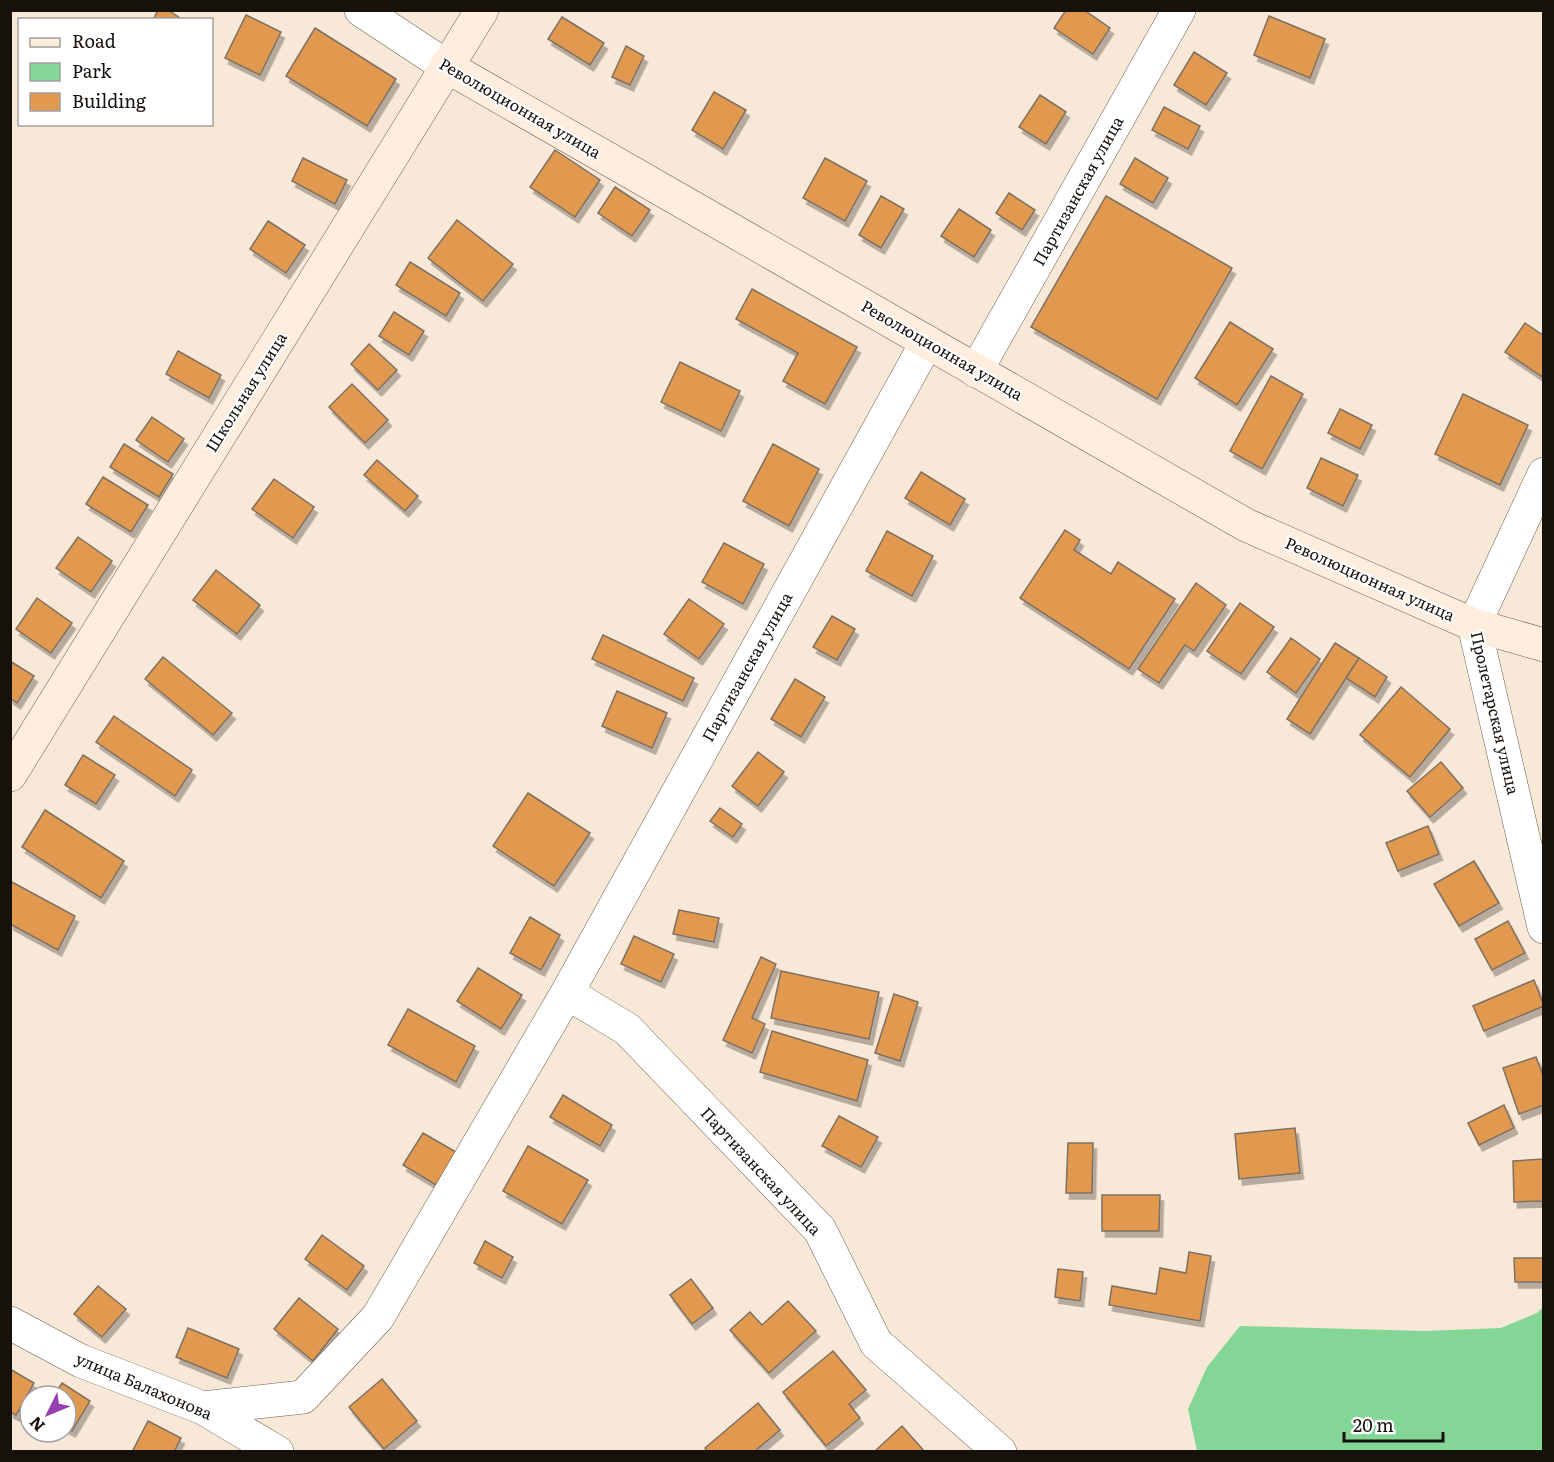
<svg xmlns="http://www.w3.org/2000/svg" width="1554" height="1462" viewBox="0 0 1554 1462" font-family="Literata,serif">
	<defs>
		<filter id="shadow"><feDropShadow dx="3.5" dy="6" stdDeviation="0" flood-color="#0004"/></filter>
	</defs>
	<rect width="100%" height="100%" fill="#f8e8d7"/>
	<path fill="#84d696" d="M 1543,1307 L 1543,1451 L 1197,1451 L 1188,1409 L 1207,1367 L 1240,1326 L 1425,1331 L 1501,1328 L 1537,1313 Z"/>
	<g fill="#e1994f" stroke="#7f6f61" stroke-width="1.5" filter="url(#shadow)">
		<path d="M 158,10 L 168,10 L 183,20 L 153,20 Z"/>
		<path d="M 1066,10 L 1084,10 L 1110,28 L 1093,54 L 1054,28 Z"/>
		<path d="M 246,15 L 281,32 L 260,75 L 225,58 Z"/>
		<path d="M 1269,16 L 1325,39 L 1310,78 L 1254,55 Z"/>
		<path d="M 562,17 L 604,43 L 590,65 L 548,39 Z"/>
		<path d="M 315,28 L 396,79 L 367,126 L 286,76 Z"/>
		<path d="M 626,46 L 644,56 L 630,85 L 612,77 Z"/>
		<path d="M 1194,52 L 1227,73 L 1206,105 L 1174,85 Z"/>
		<path d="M 714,92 L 746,110 L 723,149 L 692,130 Z"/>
		<path d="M 1040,95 L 1066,112 L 1046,144 L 1019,127 Z"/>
		<path d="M 1164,107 L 1200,126 L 1188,149 L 1152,130 Z"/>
		<path d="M 555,150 L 600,180 L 575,217 L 530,187 Z"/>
		<path d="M 303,158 L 347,180 L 335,204 L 292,181 Z"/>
		<path d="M 825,158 L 867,181 L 845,221 L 803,198 Z"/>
		<path d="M 1135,158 L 1168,178 L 1153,203 L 1120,184 Z"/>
		<path d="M 615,187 L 650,210 L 632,236 L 598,213 Z"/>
		<path d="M 1009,193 L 1035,210 L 1022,230 L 996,213 Z"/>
		<path d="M 881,196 L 904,209 L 881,248 L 859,235 Z"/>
		<path d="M 1106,196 L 1232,268 L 1157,399 L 1031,327 Z"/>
		<path d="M 959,209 L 991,230 L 974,257 L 941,236 Z"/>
		<path d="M 457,220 L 513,264 L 483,301 L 428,258 Z"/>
		<path d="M 268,221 L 305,245 L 286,273 L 250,249 Z"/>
		<path d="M 410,262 L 460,293 L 446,316 L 396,285 Z"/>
		<path d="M 752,289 L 857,347 L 825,404 L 783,381 L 798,353 L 736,319 Z"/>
		<path d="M 394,312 L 424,331 L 409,355 L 379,336 Z"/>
		<path d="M 1230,322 L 1273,349 L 1237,405 L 1195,378 Z"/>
		<path d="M 1525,323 L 1544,336 L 1544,378 L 1505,352 Z"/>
		<path d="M 369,344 L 397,370 L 378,390 L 351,364 Z"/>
		<path d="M 178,351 L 221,375 L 209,398 L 166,374 Z"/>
		<path d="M 680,362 L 740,391 L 721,431 L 661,402 Z"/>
		<path d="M 1271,376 L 1303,394 L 1262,469 L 1230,451 Z"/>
		<path d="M 352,384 L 388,420 L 365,443 L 329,407 Z"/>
		<path d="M 1463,394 L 1528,425 L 1500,485 L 1435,454 Z"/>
		<path d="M 1340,409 L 1372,425 L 1360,449 L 1328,433 Z"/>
		<path d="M 152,417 L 184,439 L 168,462 L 136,440 Z"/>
		<path d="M 124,444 L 173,474 L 159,497 L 110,467 Z"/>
		<path d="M 773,444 L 819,469 L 789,526 L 743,501 Z"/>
		<path d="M 1321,458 L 1358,475 L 1343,506 L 1307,488 Z"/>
		<path d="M 377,460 L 418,496 L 405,511 L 364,475 Z"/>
		<path d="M 921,472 L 965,499 L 950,525 L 905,498 Z"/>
		<path d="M 103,477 L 148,505 L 131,532 L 86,504 Z"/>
		<path d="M 274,479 L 314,507 L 293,538 L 252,509 Z"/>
		<path d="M 1065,530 L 1080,540 L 1074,550 L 1111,574 L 1118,562 L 1175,599 L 1129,669 L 1020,598 Z"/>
		<path d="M 887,531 L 933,556 L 912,596 L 866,571 Z"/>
		<path d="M 78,537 L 112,561 L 91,592 L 56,568 Z"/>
		<path d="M 724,543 L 764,564 L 743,604 L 702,582 Z"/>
		<path d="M 216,570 L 260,605 L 237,634 L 193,600 Z"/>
		<path d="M 1196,583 L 1226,605 L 1194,651 L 1185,645 L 1159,683 L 1138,669 Z"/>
		<path d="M 37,598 L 72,623 L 51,653 L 16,629 Z"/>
		<path d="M 689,599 L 724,624 L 699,659 L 664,634 Z"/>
		<path d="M 1240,603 L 1274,627 L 1241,674 L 1207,651 Z"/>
		<path d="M 832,616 L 855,629 L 837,660 L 813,647 Z"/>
		<path d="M 603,635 L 694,678 L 683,701 L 592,659 Z"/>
		<path d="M 1291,638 L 1320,659 L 1296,693 L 1267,672 Z"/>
		<path d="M 1335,643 L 1359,658 L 1310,734 L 1287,719 Z"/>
		<path d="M 163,657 L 232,713 L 213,735 L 145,679 Z"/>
		<path d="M 1359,658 L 1387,677 L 1375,697 L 1346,678 Z"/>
		<path d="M 10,661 L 34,676 L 17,703 L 10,698 Z"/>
		<path d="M 795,679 L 825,697 L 801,737 L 771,719 Z"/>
		<path d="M 1401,687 L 1450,729 L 1410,777 L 1360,735 Z"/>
		<path d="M 617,691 L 667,713 L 652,748 L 602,726 Z"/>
		<path d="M 114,716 L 192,770 L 175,796 L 96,742 Z"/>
		<path d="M 758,752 L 784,772 L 758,806 L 732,786 Z"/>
		<path d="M 83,755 L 115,775 L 96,804 L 65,785 Z"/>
		<path d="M 1441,762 L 1463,788 L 1430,817 L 1407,791 Z"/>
		<path d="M 528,793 L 590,833 L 554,886 L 493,846 Z"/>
		<path d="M 720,808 L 742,824 L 733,837 L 710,821 Z"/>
		<path d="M 45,810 L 124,861 L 101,898 L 22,847 Z"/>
		<path d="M 1428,826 L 1439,854 L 1398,871 L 1386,843 Z"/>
		<path d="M 1474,861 L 1499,903 L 1459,926 L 1434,884 Z"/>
		<path d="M 10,881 L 75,916 L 58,950 L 10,924 Z"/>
		<path d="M 679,910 L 719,918 L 714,942 L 673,934 Z"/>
		<path d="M 530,917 L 560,935 L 541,970 L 510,953 Z"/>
		<path d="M 1508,921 L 1525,953 L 1492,970 L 1475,939 Z"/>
		<path d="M 634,936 L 674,954 L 661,982 L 621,964 Z"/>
		<path d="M 761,957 L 776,964 L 752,1018 L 765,1024 L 752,1053 L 723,1040 Z"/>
		<path d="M 478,968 L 522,995 L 501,1029 L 457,1001 Z"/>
		<path d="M 781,971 L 879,992 L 869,1039 L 771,1018 Z"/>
		<path d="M 1534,980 L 1544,1006 L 1484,1031 L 1473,1006 Z"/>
		<path d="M 894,994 L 918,1002 L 900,1061 L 875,1053 Z"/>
		<path d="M 408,1009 L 475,1046 L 456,1082 L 388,1045 Z"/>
		<path d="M 772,1031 L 868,1060 L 857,1101 L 760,1072 Z"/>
		<path d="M 1536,1057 L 1544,1078 L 1544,1105 L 1519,1114 L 1503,1068 Z"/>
		<path d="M 563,1095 L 612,1125 L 600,1146 L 550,1117 Z"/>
		<path d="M 1504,1105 L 1514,1128 L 1479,1145 L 1468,1123 Z"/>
		<path d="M 839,1116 L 878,1137 L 861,1167 L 822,1146 Z"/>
		<path d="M 1295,1128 L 1300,1173 L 1239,1179 L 1235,1134 Z"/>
		<path d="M 423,1133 L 456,1152 L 436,1185 L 403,1165 Z"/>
		<path d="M 1068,1143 L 1093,1143 L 1092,1193 L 1066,1193 Z"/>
		<path d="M 528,1146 L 588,1180 L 562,1224 L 503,1191 Z"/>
		<path d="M 1544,1159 L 1544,1201 L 1514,1202 L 1513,1161 Z"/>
		<path d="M 1102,1195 L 1160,1195 L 1159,1231 L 1102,1231 Z"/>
		<path d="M 322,1235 L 364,1266 L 347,1290 L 305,1259 Z"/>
		<path d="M 485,1241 L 513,1257 L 502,1278 L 474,1263 Z"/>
		<path d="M 1189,1252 L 1211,1256 L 1200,1321 L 1109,1305 L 1112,1286 L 1156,1294 L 1160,1268 L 1186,1273 Z"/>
		<path d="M 1514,1258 L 1544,1258 L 1544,1282 L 1515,1282 Z"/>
		<path d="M 1058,1269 L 1083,1272 L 1080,1301 L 1055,1297 Z"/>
		<path d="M 691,1279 L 713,1308 L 692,1324 L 670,1295 Z"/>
		<path d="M 98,1286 L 126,1309 L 102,1337 L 74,1314 Z"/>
		<path d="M 299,1298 L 338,1329 L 313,1361 L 274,1329 Z"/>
		<path d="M 788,1301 L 816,1331 L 769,1373 L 730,1330 L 750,1312 L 762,1325 Z"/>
		<path d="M 188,1328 L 239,1349 L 227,1378 L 176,1357 Z"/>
		<path d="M 833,1351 L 866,1390 L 849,1404 L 860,1418 L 826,1446 L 783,1392 Z"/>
		<path d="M 10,1369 L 34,1383 L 16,1415 L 10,1412 Z"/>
		<path d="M 382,1379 L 417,1421 L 384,1449 L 349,1407 Z"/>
		<path d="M 62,1383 L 90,1401 L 72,1431 L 66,1428 L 66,1396 L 54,1396 Z"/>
		<path d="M 758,1403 L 780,1430 L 754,1452 L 708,1452 L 705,1448 Z"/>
		<path d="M 148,1421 L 181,1438 L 174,1452 L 132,1452 Z"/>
		<path d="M 902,1426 L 925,1452 L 874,1452 Z"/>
	</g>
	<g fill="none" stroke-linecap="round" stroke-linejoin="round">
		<defs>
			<g id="street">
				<path d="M 361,10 L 446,66"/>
				<path d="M 976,371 L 1179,10"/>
				<path d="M 1544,474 L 1474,625 L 1544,927"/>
				<path d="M 567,993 L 627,1029 L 820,1230 L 876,1343 L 1000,1452"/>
				<path d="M 10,1323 L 81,1361 L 203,1408 L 277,1452"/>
				<path d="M 203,1408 L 303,1397 L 378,1317 L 567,993 L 927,342"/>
			</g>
			<g id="secondary">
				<path d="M 446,66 L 1246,525 L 1474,625 L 1544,645"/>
				<path d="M 10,775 L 482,10"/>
			</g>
		</defs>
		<use href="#street" stroke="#6d5f50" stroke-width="34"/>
		<use href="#secondary" stroke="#6d5f50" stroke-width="34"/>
		<use href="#street" stroke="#fff" stroke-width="33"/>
		<use href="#secondary" stroke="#ffeddd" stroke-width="33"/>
	</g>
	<g text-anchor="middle" stroke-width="4.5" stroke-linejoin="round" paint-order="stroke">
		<g font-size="16" fill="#17110c" stroke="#fff">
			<text transform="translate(520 108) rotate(30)" y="6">Революционная улица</text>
			<text transform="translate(1078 191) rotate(-61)" y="6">Партизанская улица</text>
			<text transform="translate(942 350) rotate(30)" y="6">Революционная улица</text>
			<text transform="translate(246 392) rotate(-58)" y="6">Школьная улица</text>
			<text transform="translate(1370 579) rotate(24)" y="6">Революционная улица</text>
			<text transform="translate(747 667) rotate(-61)" y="6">Партизанская улица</text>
			<text transform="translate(1495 713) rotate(77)" y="6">Пролетарская улица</text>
			<text transform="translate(761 1171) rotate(47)" y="6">Партизанская улица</text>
			<text transform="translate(144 1386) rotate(23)" y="6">улица Балахонова</text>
		</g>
	</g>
	<rect width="1554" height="1462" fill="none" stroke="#17110c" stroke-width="24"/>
	<rect x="18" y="18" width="195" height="108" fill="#ffffff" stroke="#a2a09e" stroke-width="1.5"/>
	<rect x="30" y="38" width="30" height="9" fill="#ffeddd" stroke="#a2a09e" stroke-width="1.5"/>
	<text x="72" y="48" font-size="18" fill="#17110c">Road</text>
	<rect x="30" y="63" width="30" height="18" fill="#84d696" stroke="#a2a09e" stroke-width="1.5"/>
	<text x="72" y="78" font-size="18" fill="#17110c">Park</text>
	<rect x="30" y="93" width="30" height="18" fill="#e1994f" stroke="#a2a09e" stroke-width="1.5"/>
	<text x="72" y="108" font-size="18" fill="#17110c">Building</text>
	<g transform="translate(48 1414) rotate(227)"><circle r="28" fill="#ffffff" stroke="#a2a09e" stroke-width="1.5"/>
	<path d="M0-4.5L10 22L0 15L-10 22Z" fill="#9440af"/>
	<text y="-9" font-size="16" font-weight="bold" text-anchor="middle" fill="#17110c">N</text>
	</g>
	<path d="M1344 1432v9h99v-9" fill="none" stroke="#17110c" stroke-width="3"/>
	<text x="1353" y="1432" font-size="18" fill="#17110c" stroke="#ffffff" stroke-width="4.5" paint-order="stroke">20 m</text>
</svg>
